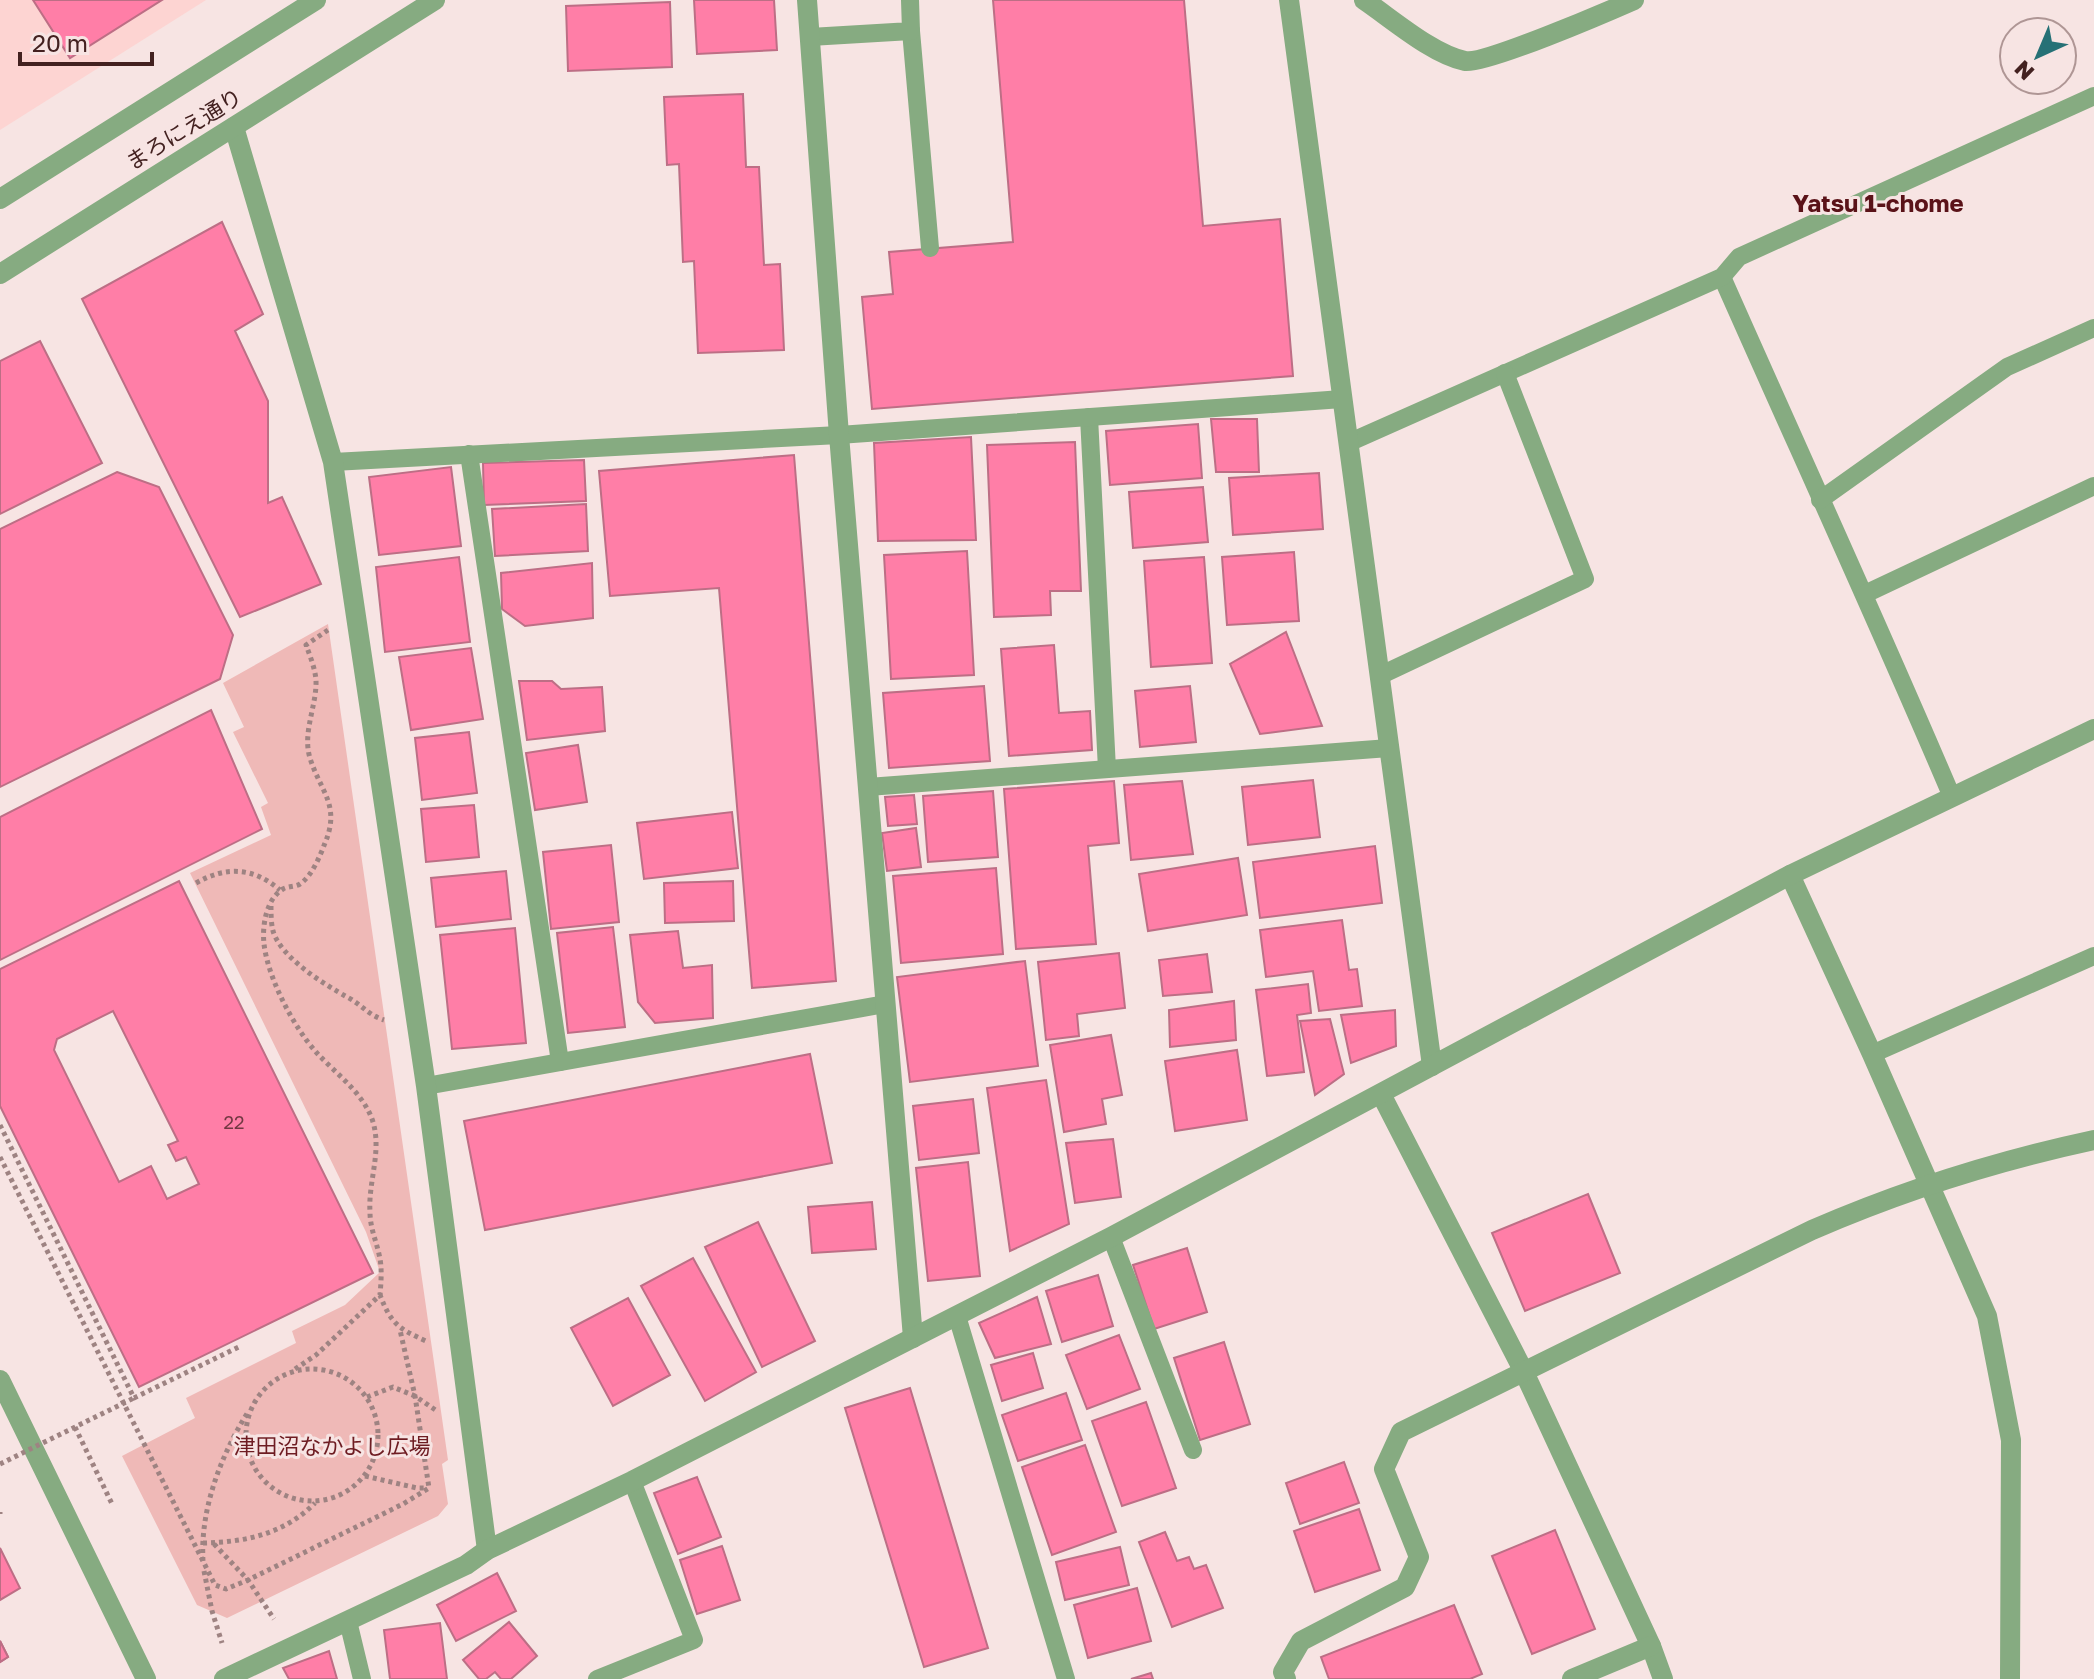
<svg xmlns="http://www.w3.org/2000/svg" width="2094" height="1679" viewBox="0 0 2094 1679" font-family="'Golos Text','Noto Sans JP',sans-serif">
	<rect width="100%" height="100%" fill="#f7e4e3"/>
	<path fill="#fdd4d2" d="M 0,0 L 206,0 L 0,130 Z"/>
	<path fill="#efb9b7" d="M 328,624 L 448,1460 L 442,1464 L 448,1504 L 438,1516 L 227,1618 L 197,1605 L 122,1456 L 195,1418 L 186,1398 L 296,1343 L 292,1331 L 345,1305 L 380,1272 L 366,1232 L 190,873 L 271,835 L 261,807 L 268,803 L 233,732 L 244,727 L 223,683 Z"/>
	<g fill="#ff7ea7" stroke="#bd6e85" stroke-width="2" fill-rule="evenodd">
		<path d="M 33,0 L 162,0 L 70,58 Z"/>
		<path d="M 694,0 L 774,0 L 777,50 L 697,54 Z"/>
		<path d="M 993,0 L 1184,0 L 1203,226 L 1280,219 L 1293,376 L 872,409 L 862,297 L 893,294 L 889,252 L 1013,242 Z"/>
		<path d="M 670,2 L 672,67 L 568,71 L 566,6 Z"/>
		<path d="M 743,94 L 746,167 L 759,167 L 764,265 L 780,264 L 784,350 L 698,353 L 694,261 L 683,262 L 679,164 L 667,165 L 664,97 Z"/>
		<path d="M 222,222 L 263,314 L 235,331 L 268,401 L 268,503 L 282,497 L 321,584 L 240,617 L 82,299 Z"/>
		<path d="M 40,341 L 102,463 L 0,514 L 0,361 Z"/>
		<path d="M 1211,419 L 1257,419 L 1259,472 L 1216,472 Z"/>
		<path d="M 1198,424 L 1202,478 L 1110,485 L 1106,431 Z"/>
		<path d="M 971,437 L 976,540 L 878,541 L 874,443 Z"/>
		<path d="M 1075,442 L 1081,591 L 1050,591 L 1051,615 L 994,617 L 987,445 Z"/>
		<path d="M 794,455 L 836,981 L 752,988 L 719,588 L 610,596 L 599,471 Z"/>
		<path d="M 584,460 L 586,501 L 484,505 L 483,463 Z"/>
		<path d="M 451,467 L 461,546 L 379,555 L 369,477 Z"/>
		<path d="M 117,472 L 159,487 L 233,635 L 220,679 L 0,787 L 0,529 Z"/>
		<path d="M 1319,473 L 1323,529 L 1233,535 L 1229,478 Z"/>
		<path d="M 1203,487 L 1208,542 L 1133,548 L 1129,492 Z"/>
		<path d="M 586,504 L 588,551 L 495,556 L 492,509 Z"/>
		<path d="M 967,551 L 974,675 L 891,679 L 884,555 Z"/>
		<path d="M 1294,552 L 1299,621 L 1227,625 L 1222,557 Z"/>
		<path d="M 459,557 L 470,642 L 385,652 L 376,567 Z"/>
		<path d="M 1204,557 L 1212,663 L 1151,667 L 1144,561 Z"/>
		<path d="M 592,563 L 593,618 L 525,626 L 502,609 L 501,573 Z"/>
		<path d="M 1286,632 L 1322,726 L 1260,734 L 1230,664 Z"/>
		<path d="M 1054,645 L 1059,713 L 1090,711 L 1092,750 L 1009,756 L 1001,649 Z"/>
		<path d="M 471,648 L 483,719 L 411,730 L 399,657 Z"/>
		<path d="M 519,681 L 552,681 L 561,689 L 602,687 L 605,731 L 527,740 Z"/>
		<path d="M 984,686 L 990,761 L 889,768 L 883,693 Z"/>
		<path d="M 1190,686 L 1196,742 L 1140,747 L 1135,691 Z"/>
		<path d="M 211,710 L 262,829 L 0,960 L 0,817 Z"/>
		<path d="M 469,732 L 477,793 L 422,800 L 415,738 Z"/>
		<path d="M 578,745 L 587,802 L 535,810 L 526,753 Z"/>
		<path d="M 1313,780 L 1320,837 L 1248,845 L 1242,787 Z"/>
		<path d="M 1114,781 L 1119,843 L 1088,846 L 1096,944 L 1016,949 L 1004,789 Z"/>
		<path d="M 1182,781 L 1193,854 L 1131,860 L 1124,785 Z"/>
		<path d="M 993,791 L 998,857 L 928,862 L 923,796 Z"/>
		<path d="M 914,795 L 917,824 L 888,826 L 885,797 Z"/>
		<path d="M 474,805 L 479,857 L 426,862 L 421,809 Z"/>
		<path d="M 732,812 L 738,868 L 644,879 L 637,823 Z"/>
		<path d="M 916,828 L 921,867 L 887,871 L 882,833 Z"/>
		<path d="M 611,845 L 619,922 L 551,929 L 543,852 Z"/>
		<path d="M 1375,846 L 1382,903 L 1260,918 L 1253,862 Z"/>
		<path d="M 1238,858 L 1247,915 L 1148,931 L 1139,874 Z"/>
		<path d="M 996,868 L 1003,954 L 901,963 L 893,876 Z"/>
		<path d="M 506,871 L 511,919 L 436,927 L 431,878 Z"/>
		<path d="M 179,881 L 373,1273 L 139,1387 L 0,1106 L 0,969 ZM 113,1011 L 178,1141 L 168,1145 L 176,1161 L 186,1157 L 199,1184 L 167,1199 L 151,1166 L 119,1182 L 54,1050 L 57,1039 Z"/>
		<path d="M 733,881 L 734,921 L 665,923 L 664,883 Z"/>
		<path d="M 1342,920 L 1349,970 L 1357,969 L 1362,1006 L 1319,1011 L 1313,971 L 1266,977 L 1260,930 Z"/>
		<path d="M 613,927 L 625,1027 L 568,1033 L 557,933 Z"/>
		<path d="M 515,928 L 526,1043 L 452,1049 L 440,935 Z"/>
		<path d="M 678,931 L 683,968 L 712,965 L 713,1018 L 655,1023 L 638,1002 L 630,935 Z"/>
		<path d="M 1119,953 L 1125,1008 L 1077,1014 L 1079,1036 L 1046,1040 L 1038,962 Z"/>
		<path d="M 1207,954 L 1212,992 L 1163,996 L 1159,960 Z"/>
		<path d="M 1025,961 L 1038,1066 L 910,1082 L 897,977 Z"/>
		<path d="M 1308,984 L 1311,1013 L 1297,1015 L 1304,1072 L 1267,1076 L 1256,990 Z"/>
		<path d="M 1234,1001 L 1236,1040 L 1170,1047 L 1169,1010 Z"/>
		<path d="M 1395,1010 L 1396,1046 L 1351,1063 L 1341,1015 Z"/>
		<path d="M 1330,1019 L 1344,1074 L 1315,1095 L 1300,1021 Z"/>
		<path d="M 1111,1035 L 1122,1095 L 1102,1099 L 1106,1124 L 1064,1132 L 1050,1045 Z"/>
		<path d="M 1237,1050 L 1247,1120 L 1175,1131 L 1165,1061 Z"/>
		<path d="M 810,1054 L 832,1163 L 485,1230 L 464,1121 Z"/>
		<path d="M 1046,1080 L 1069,1224 L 1010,1251 L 987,1088 Z"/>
		<path d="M 973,1099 L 979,1153 L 919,1160 L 913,1106 Z"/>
		<path d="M 1113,1139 L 1121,1197 L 1075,1203 L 1066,1143 Z"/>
		<path d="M 968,1162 L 980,1276 L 928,1281 L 916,1168 Z"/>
		<path d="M 1588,1194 L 1620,1273 L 1525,1311 L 1492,1233 Z"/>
		<path d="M 872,1202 L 876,1249 L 812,1253 L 808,1207 Z"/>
		<path d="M 758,1222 L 815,1341 L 762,1367 L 705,1247 Z"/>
		<path d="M 1187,1248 L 1207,1312 L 1154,1329 L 1133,1265 Z"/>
		<path d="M 693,1258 L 756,1372 L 705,1401 L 641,1286 Z"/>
		<path d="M 1098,1275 L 1113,1326 L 1062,1342 L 1046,1291 Z"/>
		<path d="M 1037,1297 L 1051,1344 L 995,1358 L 979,1323 Z"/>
		<path d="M 628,1298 L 670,1375 L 613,1406 L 571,1328 Z"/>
		<path d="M 1119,1335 L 1140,1389 L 1087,1409 L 1066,1355 Z"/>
		<path d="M 1224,1342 L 1250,1424 L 1200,1440 L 1174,1358 Z"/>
		<path d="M 1033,1353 L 1043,1388 L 1002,1401 L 991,1365 Z"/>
		<path d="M 910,1388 L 988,1648 L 924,1667 L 845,1408 Z"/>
		<path d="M 1066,1393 L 1082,1440 L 1018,1461 L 1002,1415 Z"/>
		<path d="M 1146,1402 L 1176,1488 L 1122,1506 L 1092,1421 Z"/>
		<path d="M 1085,1445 L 1116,1532 L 1052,1555 L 1022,1467 Z"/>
		<path d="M 1344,1462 L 1359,1503 L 1300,1524 L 1286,1483 Z"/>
		<path d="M 697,1477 L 721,1537 L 678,1554 L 654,1493 Z"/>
		<path d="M 1359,1509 L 1380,1570 L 1315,1592 L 1294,1531 Z"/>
		<path d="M 1555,1530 L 1595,1629 L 1532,1654 L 1492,1556 Z"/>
		<path d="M 1165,1532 L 1177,1561 L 1189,1557 L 1194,1569 L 1206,1565 L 1223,1608 L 1172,1627 L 1139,1542 Z"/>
		<path d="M 722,1546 L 740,1600 L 697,1614 L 680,1560 Z"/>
		<path d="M 1120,1547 L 1129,1585 L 1065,1600 L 1056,1562 Z"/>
		<path d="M 0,1548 L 20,1588 L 0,1600 Z"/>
		<path d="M 497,1573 L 516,1611 L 456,1641 L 437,1605 Z"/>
		<path d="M 1137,1588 L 1151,1641 L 1088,1658 L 1074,1605 Z"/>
		<path d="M 1454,1605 L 1482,1674 L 1470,1679 L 1329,1679 L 1321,1657 Z"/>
		<path d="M 509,1622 L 537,1656 L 511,1679 L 501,1679 L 495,1672 L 486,1679 L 479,1679 L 463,1660 Z"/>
		<path d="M 440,1623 L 447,1679 L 390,1679 L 384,1630 Z"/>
		<path d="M 0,1641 L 8,1657 L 0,1662 Z"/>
		<path d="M 0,1641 L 8,1657 L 0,1662 Z"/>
		<path d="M 329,1651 L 337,1679 L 289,1679 L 283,1668 Z"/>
		<path d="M 1151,1673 L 1153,1679 L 1131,1679 Z"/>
	</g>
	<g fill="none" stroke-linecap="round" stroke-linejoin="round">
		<g stroke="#9e8382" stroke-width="5" stroke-dasharray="4 4" stroke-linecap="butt">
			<path d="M 328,630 L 306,645 C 310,656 315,668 316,680 C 317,705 302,733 310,758 C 320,791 341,805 325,843 C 320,856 312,876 300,884 C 295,887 288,886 283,889 C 266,899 262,926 264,944 C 268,978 293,1026 316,1052 C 335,1073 364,1093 373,1122 C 382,1152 368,1182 370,1212 C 370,1229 377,1242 380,1259 C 382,1270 381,1283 380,1295"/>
			<path d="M 196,883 C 226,866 253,867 280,890"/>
			<path d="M 271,906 C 271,914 271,923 273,931 C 281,958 324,984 347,997 C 361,1004 368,1015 384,1020"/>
			<path d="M 0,1125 L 134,1398 L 239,1347"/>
			<path d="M 0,1157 L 215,1585 L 226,1589 L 248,1580 L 403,1504 L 429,1488 L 415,1396 L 400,1330"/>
			<circle cx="312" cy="1435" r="66"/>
			<path d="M 295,1369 L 316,1355 L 380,1295 C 391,1324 399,1329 426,1341"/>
			<path d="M 367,1397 L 393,1387 L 415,1396 L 437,1411"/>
			<path d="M 75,1427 L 113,1506"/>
			<path d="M 365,1476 L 417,1488 L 426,1488"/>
			<path d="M 0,1512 L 0,1514"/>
			<path d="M 203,1543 C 246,1542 284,1534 315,1503"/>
			<path d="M 214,1544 L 248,1580 L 274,1619"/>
			<path d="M 203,1561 C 200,1509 221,1455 248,1412"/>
			<path d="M 204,1571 L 212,1611 L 222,1643"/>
		</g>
		<g stroke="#86ab81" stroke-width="18">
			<path d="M 911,31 L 930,248"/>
			<path d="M 810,37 L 911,31 L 910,0"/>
			<path d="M 1722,277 C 1799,451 1878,623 1952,797"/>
			<path d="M 1089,417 L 1107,769"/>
			<path d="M 1348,443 L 1722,277 L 1739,257 L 2094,96"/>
			<path d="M 469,454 L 560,1062"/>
			<path d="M 333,462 L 839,435 L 1342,399"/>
			<path d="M 1820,500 L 2007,367 L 2094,328"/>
			<path d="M 1865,594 L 2094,486"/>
			<path d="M 1379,676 L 1585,579 L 1505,373"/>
			<path d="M 868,787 L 1389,748"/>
			<path d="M 1872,1054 L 2094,956"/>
			<path d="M 426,1086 L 885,1004"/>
			<path d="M 1111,1237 L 1193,1450"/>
			<path d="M 957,1316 L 1066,1679"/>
			<path d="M 348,1621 L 362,1679"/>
			<path d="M 597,1679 L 694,1640 L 632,1481"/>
		</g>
		<g stroke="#86ab81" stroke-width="20">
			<path d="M 1289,0 L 1432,1066"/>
			<path d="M 1364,0 C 1392,19 1432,54 1465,61 C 1484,65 1609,11 1634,0"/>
			<path d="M 234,127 L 333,462 L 426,1086 L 487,1550"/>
			<path d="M 1790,875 L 1872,1054 L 1987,1316 L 2011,1440 L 2010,1679"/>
			<path d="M 1381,1094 L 1524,1372 L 1651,1646 L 1663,1679"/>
			<path d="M 1286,1679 L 1283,1672 L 1301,1641 L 1405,1587 L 1419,1557 L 1384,1469 L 1401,1432 L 1812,1230 C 1904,1190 1996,1161 2094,1140"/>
			<path d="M 1572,1679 L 1651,1646"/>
		</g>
		<g stroke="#86ab81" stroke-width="20">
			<path d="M 807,0 L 839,435 L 913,1338"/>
			<path d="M 0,199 L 316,0"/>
			<path d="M 0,274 L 435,0"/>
			<path d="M 0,1380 L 146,1679"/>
			<path d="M 224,1679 L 466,1565 L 487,1550 L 632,1481 L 1111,1237 L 1790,875 L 2094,729"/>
		</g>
		<path stroke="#9e8382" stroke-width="5" stroke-dasharray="4 4" stroke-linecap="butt" d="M 0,1464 L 134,1398"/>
	</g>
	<g text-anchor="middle" stroke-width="6" stroke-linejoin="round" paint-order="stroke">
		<g font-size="18" fill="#723842">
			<text x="234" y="1129">22</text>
		</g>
		<g font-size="22" fill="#432120" stroke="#f7e4e3">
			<text transform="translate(184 129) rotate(-32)" y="8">まろにえ通り</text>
		</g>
		<g font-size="22" fill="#6e1c22" stroke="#f7e4e3">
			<text x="332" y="1454">津田沼なかよし広場</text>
		</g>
		<g font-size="24" font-weight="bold" fill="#5a1218" stroke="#f7e4e3">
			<text x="1878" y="212">Yatsu 1-chome</text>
		</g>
	</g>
	<g transform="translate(2038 56) rotate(224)"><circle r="38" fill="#f7e4e3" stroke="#af9695" stroke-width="2"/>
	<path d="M0-6L14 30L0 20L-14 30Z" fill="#267176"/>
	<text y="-12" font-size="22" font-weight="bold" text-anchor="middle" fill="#432120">N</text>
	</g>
	<path d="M20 52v12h132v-12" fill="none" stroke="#432120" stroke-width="4"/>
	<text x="32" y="52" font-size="24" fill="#432120" stroke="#f7e4e3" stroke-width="6" paint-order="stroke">20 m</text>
</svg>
